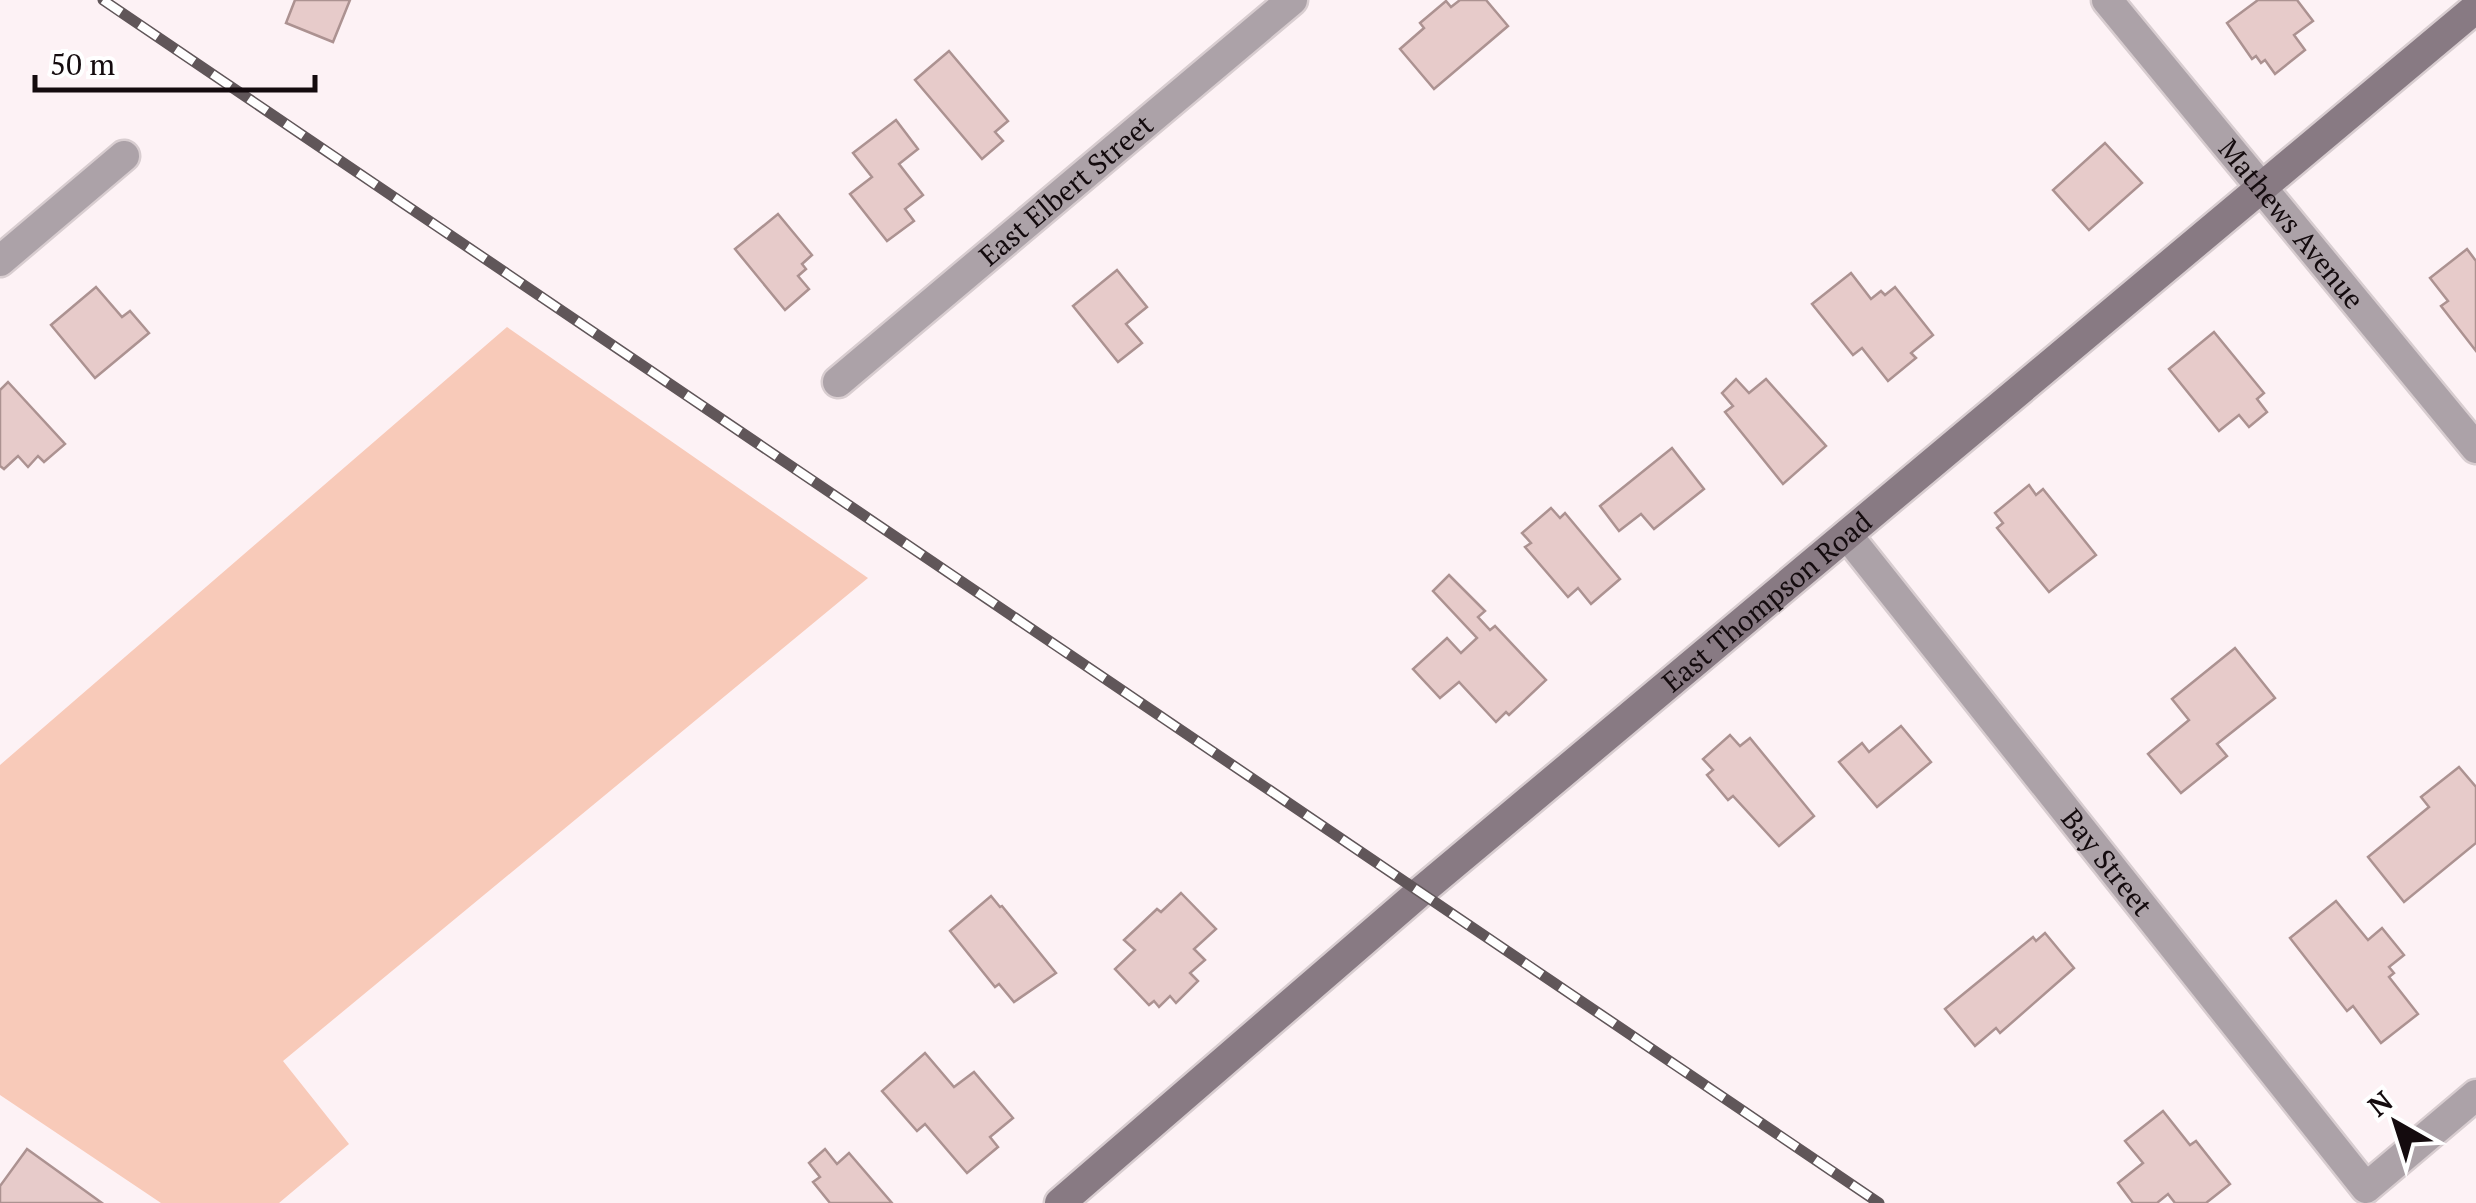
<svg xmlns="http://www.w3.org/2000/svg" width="2476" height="1203" viewBox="0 0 2476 1203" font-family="'PT Serif',serif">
	<rect width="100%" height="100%" fill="#fdf2f5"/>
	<path fill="#f8cab9" d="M 507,327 L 868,578 L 283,1061 L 349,1144 L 279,1203 L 161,1203 L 0,1095 L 0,765 Z"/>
	<g fill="#e7cbca" stroke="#ac9291" stroke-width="2.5">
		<path d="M 295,0 L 350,0 L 333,42 L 286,23 Z"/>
		<path d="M 1460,0 L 1486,0 L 1508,26 L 1434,89 L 1400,49 L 1424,28 L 1420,23 L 1446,1 L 1451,7 Z"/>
		<path d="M 2258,0 L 2297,0 L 2313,21 L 2294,35 L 2305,50 L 2275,74 L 2265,60 L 2261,63 L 2256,56 L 2252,59 L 2227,23 Z"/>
		<path d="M 949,51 L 1008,121 L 995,132 L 1003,141 L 982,159 L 915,80 Z"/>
		<path d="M 896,120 L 918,149 L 899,164 L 923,195 L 905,209 L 914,221 L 887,241 L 850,194 L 872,177 L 853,153 Z"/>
		<path d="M 2105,143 L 2142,183 L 2089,230 L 2053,190 Z"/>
		<path d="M 778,214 L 812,255 L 802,264 L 806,269 L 798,276 L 809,289 L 785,310 L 735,249 Z"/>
		<path d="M 2467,249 L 2476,261 L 2476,351 L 2441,306 L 2448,301 L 2430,278 Z"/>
		<path d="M 1117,270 L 1147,307 L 1126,324 L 1142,343 L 1118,362 L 1073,306 Z"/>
		<path d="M 1851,273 L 1871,299 L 1881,291 L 1885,295 L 1895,287 L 1933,335 L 1911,353 L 1916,358 L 1888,381 L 1862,348 L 1853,355 L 1812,304 Z"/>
		<path d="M 96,287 L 122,317 L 130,311 L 149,333 L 95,378 L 51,325 Z"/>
		<path d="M 2214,332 L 2264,393 L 2257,399 L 2267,412 L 2249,427 L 2239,415 L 2219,431 L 2169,369 Z"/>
		<path d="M 1736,379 L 1749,393 L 1766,379 L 1826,446 L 1783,484 L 1725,412 L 1733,406 L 1722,393 Z"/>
		<path d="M 8,382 L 65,444 L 44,462 L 38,456 L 28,467 L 18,456 L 4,469 L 0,466 L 0,390 Z"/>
		<path d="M 1672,448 L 1704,489 L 1654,529 L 1641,514 L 1619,531 L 1600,506 Z"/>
		<path d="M 2029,485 L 2036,495 L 2043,489 L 2096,555 L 2049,592 L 1997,528 L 2003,523 L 1995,513 Z"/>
		<path d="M 1551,508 L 1560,518 L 1565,513 L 1620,579 L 1591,604 L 1578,588 L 1568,597 L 1525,547 L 1531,543 L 1522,533 Z"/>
		<path d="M 1449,575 L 1485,611 L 1478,617 L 1490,630 L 1495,626 L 1546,680 L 1509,715 L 1506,712 L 1496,722 L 1459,682 L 1440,698 L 1413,669 L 1447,638 L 1461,653 L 1477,638 L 1433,591 Z"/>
		<path d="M 2235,648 L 2275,698 L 2217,744 L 2227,756 L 2181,793 L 2148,754 L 2189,720 L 2172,699 Z"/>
		<path d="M 1901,726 L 1931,762 L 1877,807 L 1839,762 L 1862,743 L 1869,752 Z"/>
		<path d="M 1730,735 L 1740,746 L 1750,738 L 1814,816 L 1779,846 L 1733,796 L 1728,800 L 1707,775 L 1713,770 L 1703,759 Z"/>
		<path d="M 2459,767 L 2476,787 L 2476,843 L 2404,902 L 2368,857 L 2429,807 L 2421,797 Z"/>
		<path d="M 1181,893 L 1216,929 L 1194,949 L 1205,960 L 1190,973 L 1198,981 L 1176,1003 L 1170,996 L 1159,1007 L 1154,1001 L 1149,1005 L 1115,969 L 1135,950 L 1124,940 L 1157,909 L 1161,912 Z"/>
		<path d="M 991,896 L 1000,907 L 1002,906 L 1056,973 L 1014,1002 L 999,984 L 995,987 L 950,931 Z"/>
		<path d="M 2336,901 L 2368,940 L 2382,928 L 2404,955 L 2389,967 L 2394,973 L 2389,977 L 2418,1014 L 2381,1043 L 2353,1006 L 2347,1011 L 2290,938 Z"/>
		<path d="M 2045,933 L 2074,968 L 2000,1033 L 1996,1028 L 1975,1046 L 1945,1009 L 2033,937 L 2036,941 Z"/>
		<path d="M 925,1053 L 954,1087 L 974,1072 L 1013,1118 L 990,1137 L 998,1147 L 967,1173 L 925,1124 L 917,1131 L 882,1091 Z"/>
		<path d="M 2163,1111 L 2190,1145 L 2196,1141 L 2230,1184 L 2206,1203 L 2175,1203 L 2168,1194 L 2157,1203 L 2133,1203 L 2118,1183 L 2143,1163 L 2125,1141 Z"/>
		<path d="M 27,1149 L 102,1203 L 0,1203 L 0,1186 Z"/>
		<path d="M 825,1149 L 837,1164 L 849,1153 L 892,1203 L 830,1203 L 813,1182 L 820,1177 L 809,1163 Z"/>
	</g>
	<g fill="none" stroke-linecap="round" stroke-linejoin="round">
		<defs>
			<g id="minor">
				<path id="s1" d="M 2107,0 L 2476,448"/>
				<path d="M 0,261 L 124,156"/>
				<path id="s2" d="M 838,382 L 1292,0"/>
				<path id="s3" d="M 1847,535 L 2366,1188 L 2476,1095"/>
			</g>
			<g id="secondary">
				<path id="s4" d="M 1060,1203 L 1419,893 L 2476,8"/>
			</g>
		</defs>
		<use href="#minor" stroke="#d8cdd0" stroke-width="35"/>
		<use href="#secondary" stroke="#d8cdd0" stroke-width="35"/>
		<use href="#minor" stroke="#aca2a8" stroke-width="30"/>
		<use href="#secondary" stroke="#887a83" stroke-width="30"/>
		<defs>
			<path id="rail" d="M 103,0 L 1879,1203"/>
		</defs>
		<use href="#rail" stroke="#605659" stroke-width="11"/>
		<use href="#rail" stroke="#fff" stroke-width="8" stroke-dasharray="22" stroke-linecap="butt"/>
	</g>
	<g text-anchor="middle" stroke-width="8" stroke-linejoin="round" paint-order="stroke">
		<g font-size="28" fill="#140b0e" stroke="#fff">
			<text dy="10" stroke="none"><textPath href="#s2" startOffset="298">East Elbert Street</textPath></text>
			<text dy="10" stroke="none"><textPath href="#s1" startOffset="290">Mathews Avenue</textPath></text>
			<text dy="10" stroke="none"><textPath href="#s4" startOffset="928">East Thompson Road</textPath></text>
			<text dy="10" stroke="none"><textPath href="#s3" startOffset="418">Bay Street</textPath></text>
		</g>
	</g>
	<g transform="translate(2396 1123) rotate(321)" stroke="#ffffff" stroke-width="8" paint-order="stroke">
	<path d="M0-8L18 38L0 25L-18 38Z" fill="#140b0e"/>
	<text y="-15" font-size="28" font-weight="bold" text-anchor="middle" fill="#140b0e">N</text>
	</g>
	<path d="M35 75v15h280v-15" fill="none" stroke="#140b0e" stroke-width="5"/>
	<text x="50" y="75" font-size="30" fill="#140b0e" stroke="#ffffff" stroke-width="8" paint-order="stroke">50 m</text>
</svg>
